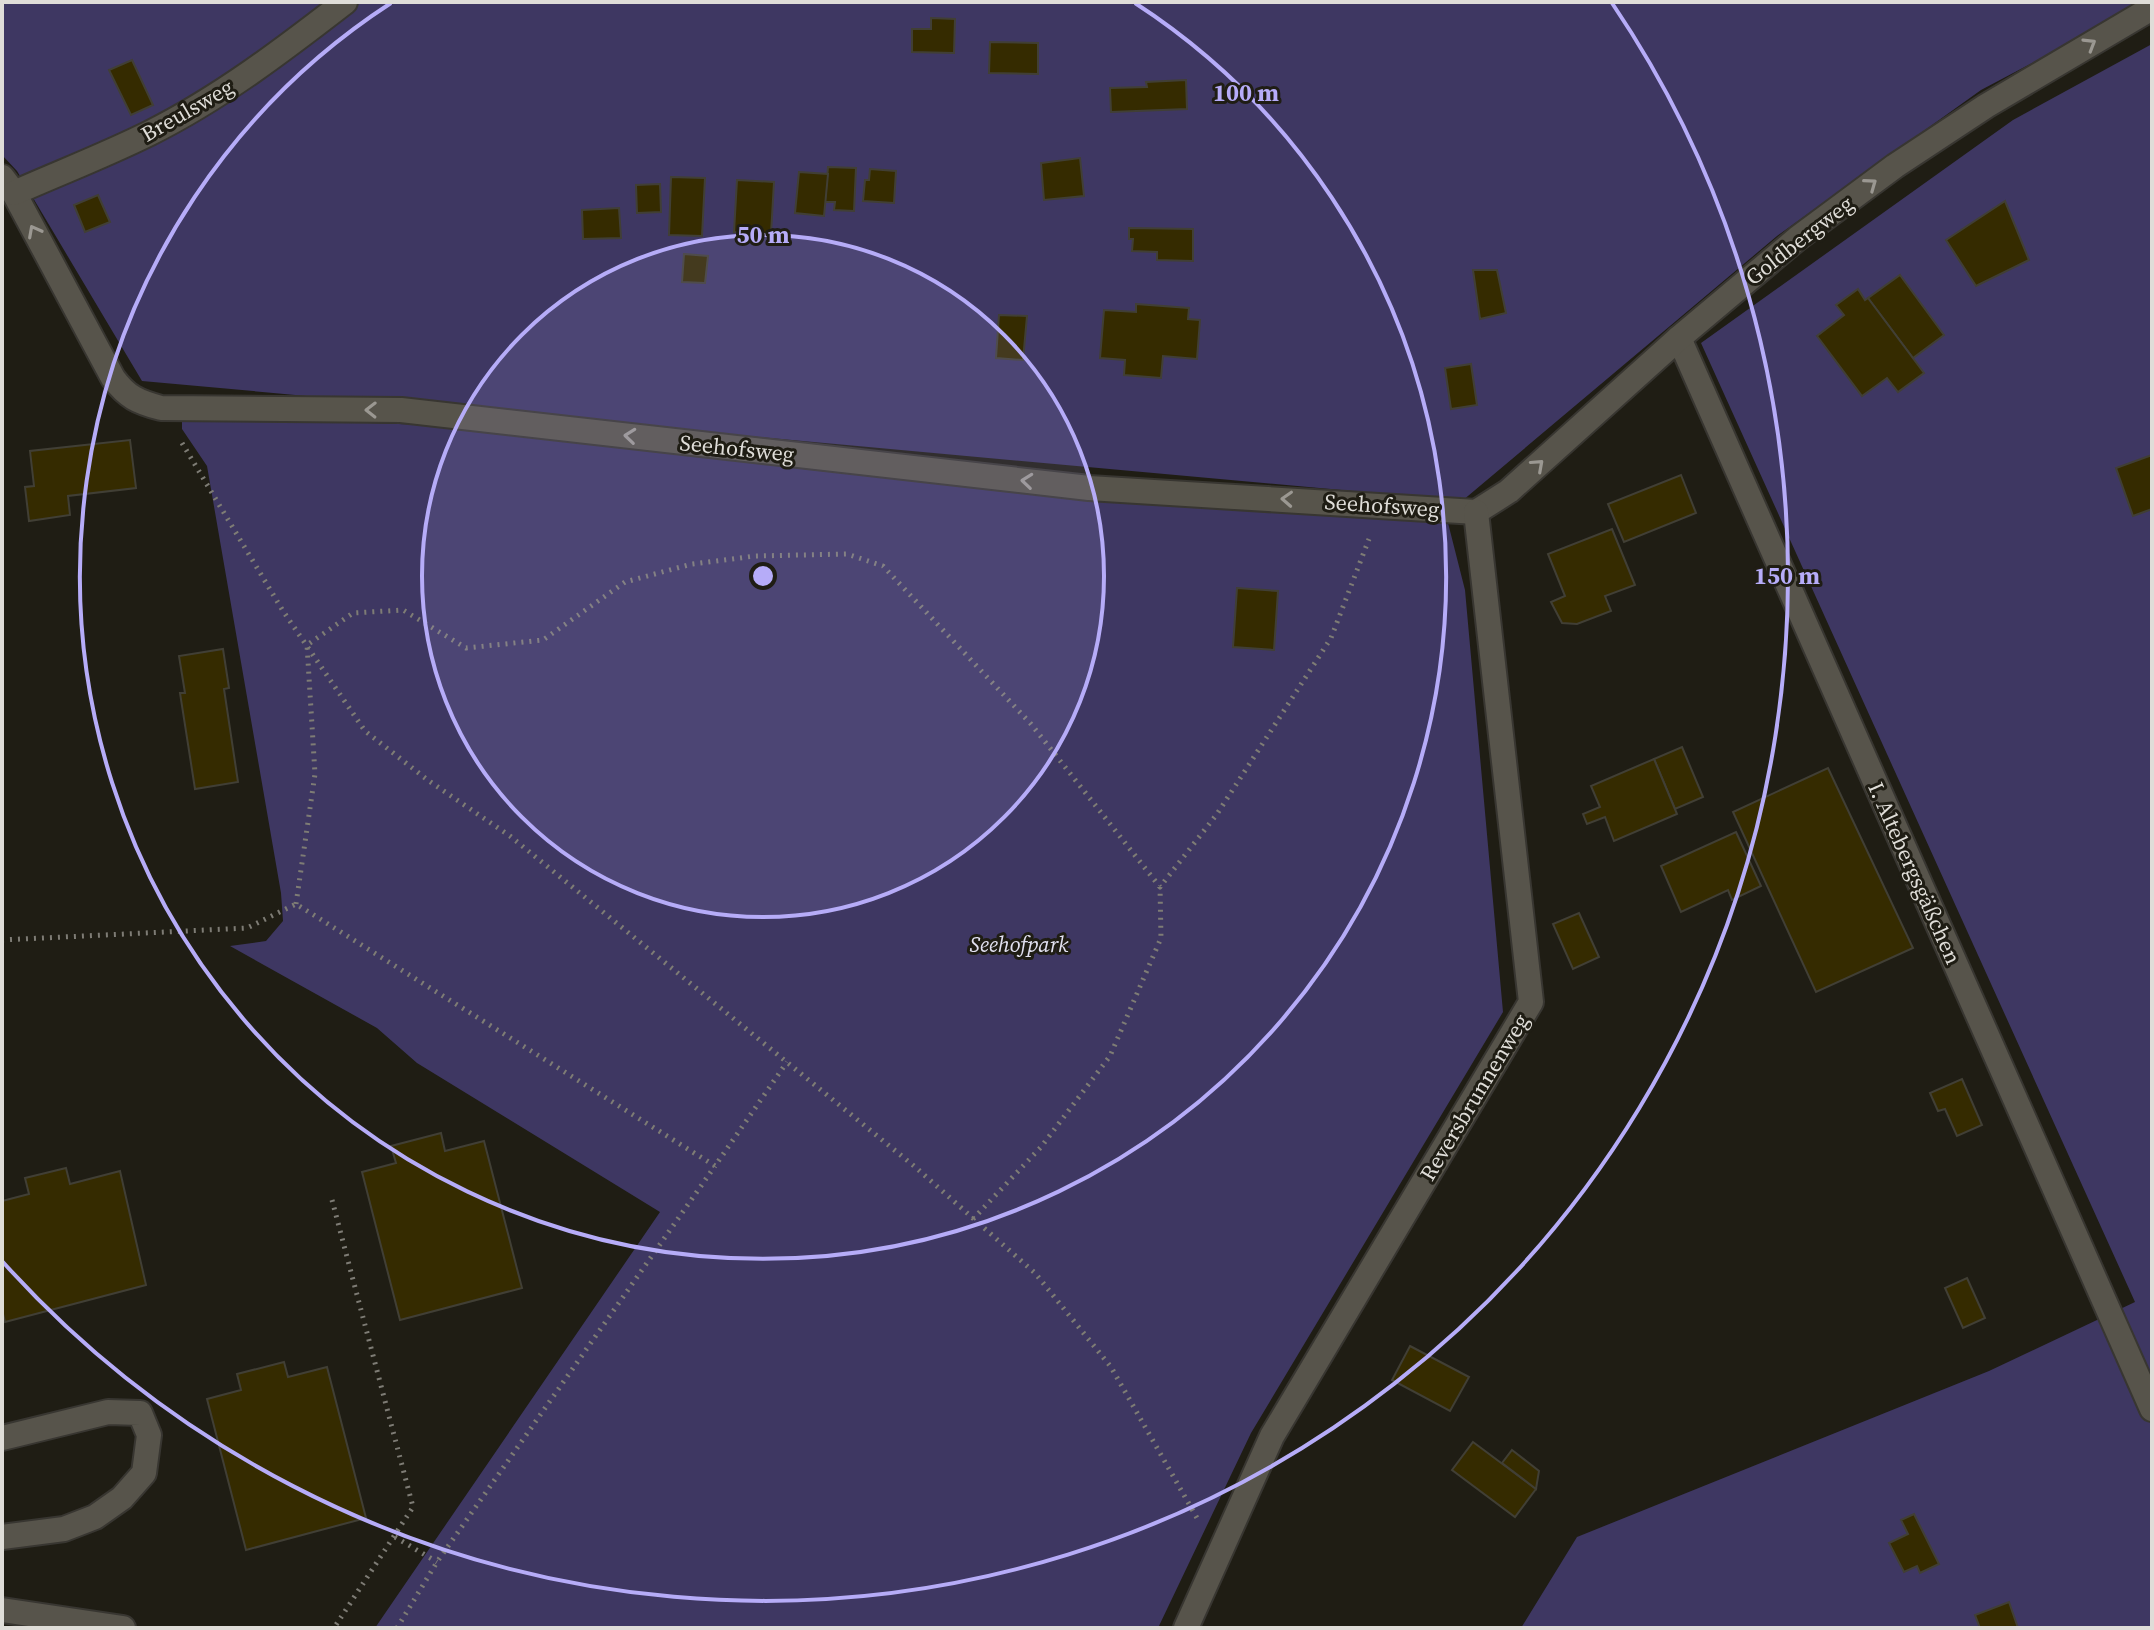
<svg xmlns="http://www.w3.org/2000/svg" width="2154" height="1630" viewBox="0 0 2154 1630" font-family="'Source Serif 4',serif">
	<rect width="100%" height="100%" fill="#1f1d14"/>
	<g fill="#3e3762">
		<path d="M 2,2 L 2147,2 L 1981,90 L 1777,236 L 1462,501 L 142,381 L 17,171 L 2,155 Z"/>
		<path d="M 2152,44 L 2152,1628 L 1521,1628 L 1577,1537 L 1989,1371 L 2135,1302 L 1701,343 L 2013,120 Z"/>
		<path d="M 182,417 L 460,426 L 794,468 L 1085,500 L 1447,519 L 1465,590 L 1503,1012 L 1251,1433 L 1158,1628 L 375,1628 L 660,1212 L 417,1063 L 377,1028 L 230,946 L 266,941 L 283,921 L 281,893 L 207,466 L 182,429 Z"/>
	</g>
	<g fill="#352b00" stroke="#413f35" stroke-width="2">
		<path d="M 931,18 L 955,19 L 954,53 L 912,52 L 912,29 L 931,29 Z"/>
		<path d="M 990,42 L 1038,43 L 1038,74 L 989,73 Z"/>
		<path d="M 132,60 L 153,105 L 131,115 L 109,70 Z"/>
		<path d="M 1186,80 L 1187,109 L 1111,112 L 1110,88 L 1147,87 L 1146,82 Z"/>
		<path d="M 1080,158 L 1084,196 L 1044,200 L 1041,163 Z"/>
		<path d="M 828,167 L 856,168 L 854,211 L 834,210 L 835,202 L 825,202 Z"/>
		<path d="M 870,169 L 896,171 L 894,203 L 863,201 L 865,180 L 869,180 Z"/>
		<path d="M 799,172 L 828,174 L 824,216 L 795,213 Z"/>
		<path d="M 671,177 L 705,178 L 702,236 L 669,235 Z"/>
		<path d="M 737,180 L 774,182 L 771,234 L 734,232 Z"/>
		<path d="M 660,184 L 661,212 L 637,213 L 636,185 Z"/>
		<path d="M 98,195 L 110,222 L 85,232 L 74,205 Z"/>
		<path d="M 2005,201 L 2029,260 L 1976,286 L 1946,240 Z"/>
		<path d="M 619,208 L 621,238 L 583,239 L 582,210 Z"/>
		<path d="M 1129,228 L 1193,229 L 1193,261 L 1157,260 L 1157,252 L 1132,251 L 1133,239 L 1129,239 Z"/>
		<path d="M 684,254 L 708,256 L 705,283 L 682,282 Z"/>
		<path d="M 1473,270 L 1497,270 L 1506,313 L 1480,319 Z"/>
		<path d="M 1900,275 L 1944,335 L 1913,358 L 1868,298 Z"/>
		<path d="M 1858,289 L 1865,300 L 1868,298 L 1924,373 L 1898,392 L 1887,378 L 1862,396 L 1817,336 L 1844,315 L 1836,305 Z"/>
		<path d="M 1136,304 L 1189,308 L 1188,319 L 1200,320 L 1197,359 L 1163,356 L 1161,378 L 1124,375 L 1125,360 L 1100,358 L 1104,310 L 1136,312 Z"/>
		<path d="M 999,315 L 1027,316 L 1023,360 L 996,358 Z"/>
		<path d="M 1471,364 L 1477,405 L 1451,409 L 1445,368 Z"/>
		<path d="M 130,440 L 136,488 L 68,496 L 70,515 L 29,521 L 25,487 L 34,486 L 30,451 Z"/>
		<path d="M 2152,455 L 2152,509 L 2133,516 L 2116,468 Z"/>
		<path d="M 1681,475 L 1696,513 L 1624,542 L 1608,504 Z"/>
		<path d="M 1612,529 L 1635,585 L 1605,596 L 1611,611 L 1577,624 L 1562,623 L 1551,602 L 1565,596 L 1548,554 Z"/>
		<path d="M 1237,588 L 1278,591 L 1274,650 L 1233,647 Z"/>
		<path d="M 223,649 L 229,688 L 224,689 L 238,782 L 195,789 L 180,693 L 185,693 L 179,656 Z"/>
		<path d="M 1682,747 L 1703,797 L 1675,809 L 1654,759 Z"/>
		<path d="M 1654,759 L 1677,814 L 1614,841 L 1605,817 L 1587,824 L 1583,814 L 1600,807 L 1591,786 Z"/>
		<path d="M 1828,768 L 1913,948 L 1816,992 L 1733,812 Z"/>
		<path d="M 1736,832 L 1761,886 L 1732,900 L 1728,890 L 1681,912 L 1661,866 Z"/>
		<path d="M 1579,913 L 1599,957 L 1573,969 L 1553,924 Z"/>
		<path d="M 1962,1079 L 1982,1125 L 1957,1136 L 1945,1109 L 1938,1111 L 1930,1093 Z"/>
		<path d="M 441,1133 L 445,1151 L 484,1141 L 522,1288 L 400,1320 L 362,1172 L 396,1163 L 391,1146 Z"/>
		<path d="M 66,1168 L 70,1184 L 120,1171 L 146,1285 L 5,1322 L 2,1310 L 2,1201 L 29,1194 L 25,1178 Z"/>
		<path d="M 1967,1278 L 1985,1318 L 1963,1328 L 1945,1288 Z"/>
		<path d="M 1410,1346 L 1469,1377 L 1450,1411 L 1392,1380 Z"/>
		<path d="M 284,1362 L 288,1377 L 327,1367 L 366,1518 L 246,1550 L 207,1399 L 241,1390 L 237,1374 Z"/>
		<path d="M 1473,1442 L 1536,1489 L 1515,1517 L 1452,1470 Z"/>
		<path d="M 1512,1450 L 1539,1471 L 1536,1489 L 1502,1463 Z"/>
		<path d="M 1914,1514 L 1939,1564 L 1920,1573 L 1917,1566 L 1904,1572 L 1889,1543 L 1908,1534 L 1901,1520 Z"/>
		<path d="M 2009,1602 L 2018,1628 L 1980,1628 L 1975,1615 Z"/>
	</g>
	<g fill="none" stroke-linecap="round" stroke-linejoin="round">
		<defs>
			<g id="minor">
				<path d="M 2,177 L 14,193 L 113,378 C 127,397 138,402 161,408 L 401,410 L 1089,488 L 1476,512"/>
				<path d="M 14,193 C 59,173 106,155 150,133 C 220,98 283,50 345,2"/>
				<path d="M 1679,338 L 2152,1409"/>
				<path d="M 1476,512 L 1509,491 L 1679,338 L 1798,238 L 1895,166 L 1986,106 L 2152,8"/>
				<path d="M 2,1438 L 108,1412 L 140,1413 L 149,1435 L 144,1473 L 122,1498 L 95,1517 L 64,1529 L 2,1537"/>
				<path d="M 2,1610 L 123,1628"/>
				<path d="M 1186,1628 L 1272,1436 L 1531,1002 L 1476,512"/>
			</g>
		</defs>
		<use href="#minor" stroke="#383631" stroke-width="28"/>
		<g stroke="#7e7c75" stroke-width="5" stroke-dasharray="2 6" stroke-linecap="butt">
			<path d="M 182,443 L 283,611 L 365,731 L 429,781 L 510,836 L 914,1166 L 1035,1273 L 1111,1367 L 1197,1518"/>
			<path d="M 296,904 L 315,774 L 307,645 L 353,613 L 403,610 L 466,648 L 543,640 L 625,582 L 692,564 L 755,556 L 847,554 L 883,566 L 1031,724 L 1160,887 L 1217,814 L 1331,638 L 1369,539"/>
			<path d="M 2,940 L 247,928 L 296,904 L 715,1166 L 787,1062"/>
			<path d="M 332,1200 L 413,1507 L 334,1628"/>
			<path d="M 973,1219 L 1041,1147 L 1110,1056 L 1161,938 L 1160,887"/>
			<path d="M 395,1537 L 437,1562"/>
			<path d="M 397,1628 L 437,1562 L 715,1166"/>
		</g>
		<use href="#minor" stroke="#57544b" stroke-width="24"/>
	</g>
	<defs><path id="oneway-chevron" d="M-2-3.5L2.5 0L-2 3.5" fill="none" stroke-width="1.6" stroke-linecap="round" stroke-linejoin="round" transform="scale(2)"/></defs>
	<g stroke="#9b9892">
		<use href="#oneway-chevron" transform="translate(2090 44) rotate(-31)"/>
		<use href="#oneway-chevron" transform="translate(1871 184) rotate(-36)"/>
		<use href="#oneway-chevron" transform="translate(34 231) rotate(-118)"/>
		<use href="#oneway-chevron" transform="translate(371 410) rotate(-179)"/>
		<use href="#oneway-chevron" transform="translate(630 436) rotate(-174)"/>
		<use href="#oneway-chevron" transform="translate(1538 465) rotate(-42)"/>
		<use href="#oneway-chevron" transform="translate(1027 481) rotate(-174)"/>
		<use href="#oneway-chevron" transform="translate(1287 499) rotate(-177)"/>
	</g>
	<circle cx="763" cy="576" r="341" fill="#b6acf8" fill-opacity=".12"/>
	<g fill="none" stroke="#b6acf8" stroke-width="4">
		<circle cx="763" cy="576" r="341"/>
		<path d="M1135 3A683 683 0 1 1 391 3"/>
		<path d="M1612 3A1024 1024 0 0 1 2 1261"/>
	</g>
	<g text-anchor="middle" stroke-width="6" stroke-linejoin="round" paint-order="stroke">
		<g font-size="22" fill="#dfddd8" stroke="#1f1d14">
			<text transform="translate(187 110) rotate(-30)" y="8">Breulsweg</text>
			<text transform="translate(1799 240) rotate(-38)" y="8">Goldbergweg</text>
			<text transform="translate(737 448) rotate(6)" y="8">Seehofsweg</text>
			<text transform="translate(1382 505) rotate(4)" y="8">Seehofsweg</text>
			<text transform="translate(1915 873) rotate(66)" y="8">I. Altebergsgäßchen</text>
			<text transform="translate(1474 1097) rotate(-59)" y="8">Reversbrunnenweg</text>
		</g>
		<g font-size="22" font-style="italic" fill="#e3e2f2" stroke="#1f1d14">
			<text x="1019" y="952">Seehofpark</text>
		</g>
	</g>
	<circle cx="763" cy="576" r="12" fill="#b6acf8" stroke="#1f1d14" stroke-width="4"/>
	<g font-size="24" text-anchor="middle" font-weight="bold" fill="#b6acf8" stroke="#1f1d14" stroke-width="6" stroke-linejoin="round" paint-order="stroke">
		<text x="1246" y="101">100 m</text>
		<text x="763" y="243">50 m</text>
		<text x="1787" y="584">150 m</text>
	</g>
	<rect width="2154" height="1630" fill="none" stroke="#dfddd8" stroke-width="8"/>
</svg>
